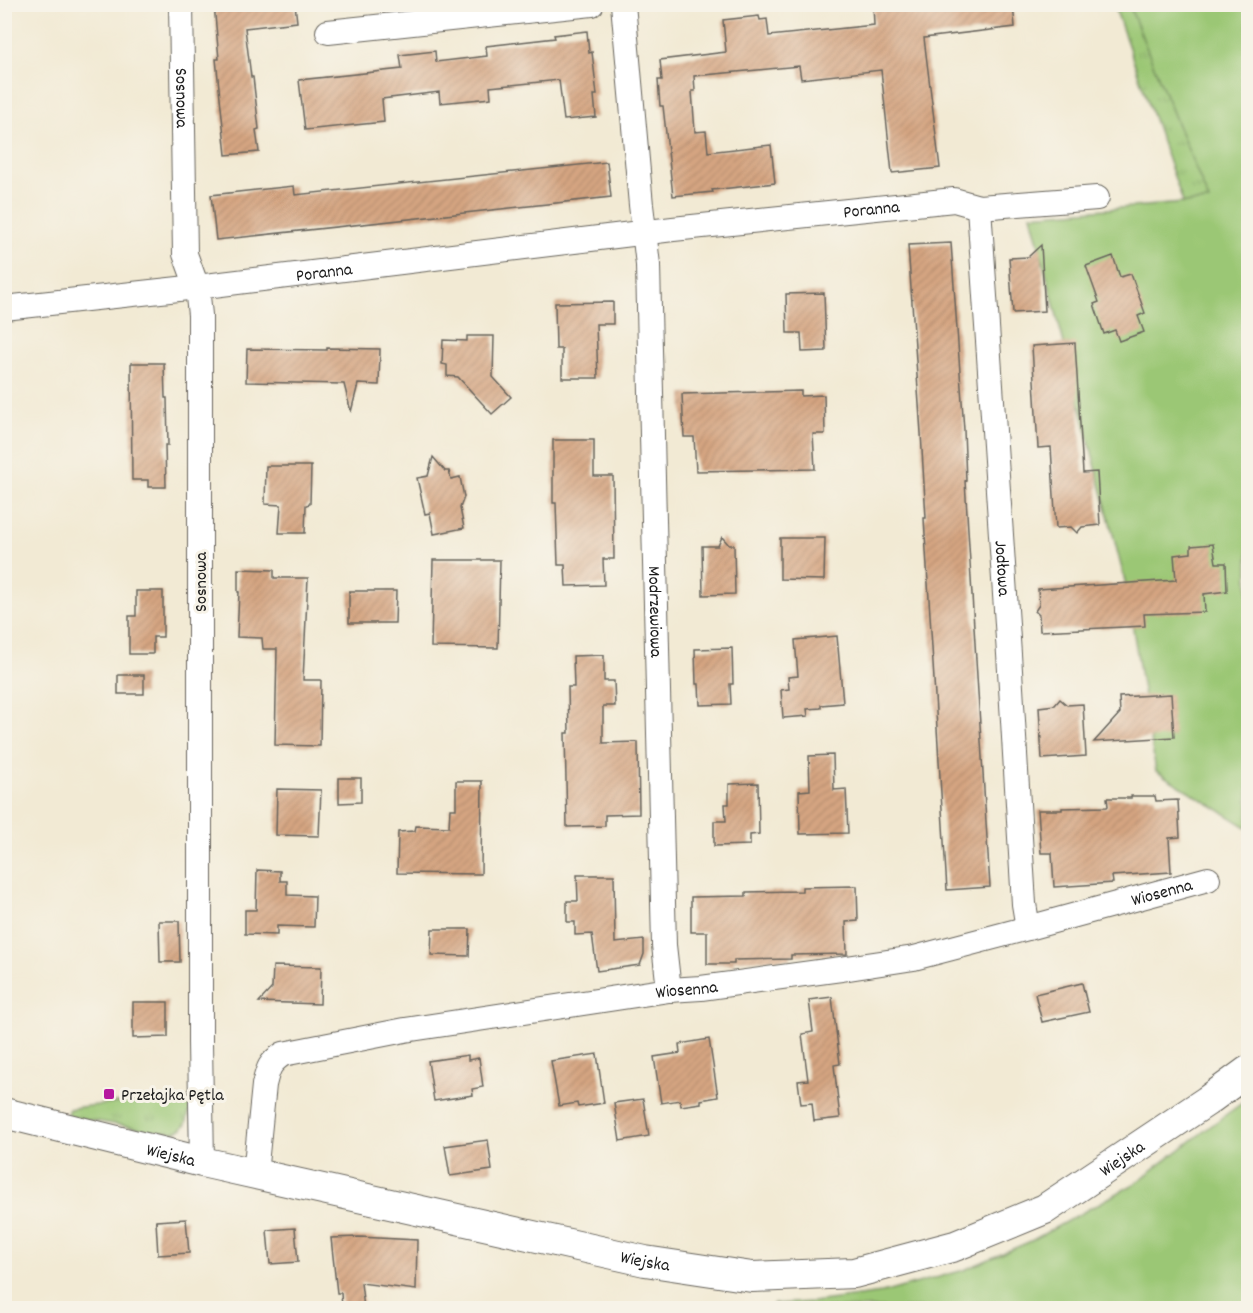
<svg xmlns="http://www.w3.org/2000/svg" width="1253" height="1313" viewBox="0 0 1253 1313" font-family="Dekko,sans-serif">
	<defs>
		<pattern id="grass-tufts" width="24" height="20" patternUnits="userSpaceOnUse" patternTransform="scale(1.5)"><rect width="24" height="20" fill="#9bc775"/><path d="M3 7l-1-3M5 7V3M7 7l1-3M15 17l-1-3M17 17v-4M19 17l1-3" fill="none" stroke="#85aa65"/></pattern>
		<pattern id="building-hatch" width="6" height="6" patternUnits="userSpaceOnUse" patternTransform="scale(1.5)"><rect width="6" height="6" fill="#d5a581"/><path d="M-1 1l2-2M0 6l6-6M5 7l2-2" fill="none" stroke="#b68d6f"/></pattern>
	</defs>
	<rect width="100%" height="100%" fill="#f7f3e8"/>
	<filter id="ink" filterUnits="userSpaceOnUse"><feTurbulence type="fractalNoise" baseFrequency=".0167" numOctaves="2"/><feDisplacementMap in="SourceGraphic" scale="12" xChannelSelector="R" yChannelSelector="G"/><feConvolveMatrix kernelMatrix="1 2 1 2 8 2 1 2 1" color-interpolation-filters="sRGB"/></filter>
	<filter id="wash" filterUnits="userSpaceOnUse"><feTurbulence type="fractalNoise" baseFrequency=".008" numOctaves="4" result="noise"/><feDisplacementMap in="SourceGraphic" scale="24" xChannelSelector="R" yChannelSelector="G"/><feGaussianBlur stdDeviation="1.35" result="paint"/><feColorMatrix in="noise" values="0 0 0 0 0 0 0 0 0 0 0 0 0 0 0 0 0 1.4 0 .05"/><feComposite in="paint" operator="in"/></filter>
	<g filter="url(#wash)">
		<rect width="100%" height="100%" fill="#f2ead4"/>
		<g fill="url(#grass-tufts)" stroke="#5c7248" stroke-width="1.5">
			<path d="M 1114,5 L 1248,5 L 1248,388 Z"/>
			<path d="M 172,1097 L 187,1101 L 190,1110 L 186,1124 L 181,1129 L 174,1132 L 149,1130 L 72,1117 L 68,1114 L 67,1113 L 69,1109 L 80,1107 Z"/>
		</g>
		<g fill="#9bc775" stroke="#5c7248" stroke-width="1.5">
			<path d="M 1129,5 L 1248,5 L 1248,828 L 1156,771 L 1126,585 L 1031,215 L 1209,201 Z"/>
			<path d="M 1248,1099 L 1248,1308 L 773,1308 L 773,1304 L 813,1302 L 882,1293 L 964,1270 L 1031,1241 L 1134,1184 L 1228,1113 Z"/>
		</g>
		<g id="blocks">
			<g fill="url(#building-hatch)">
				<path d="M 214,4 L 295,4 L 297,22 L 245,28 L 251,77 L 253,77 L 259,129 L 256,130 L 259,152 L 226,155 L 216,59 L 219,59 Z"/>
				<path d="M 873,4 L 1013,4 L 1015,27 L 924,38 L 940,168 L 892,173 L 881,70 L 801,79 L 799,66 L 694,76 L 695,91 L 692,91 L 695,132 L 706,131 L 708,152 L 771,145 L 775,183 L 712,190 L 713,192 L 673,196 L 663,106 L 660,106 L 658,80 L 662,80 L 660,60 L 726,52 L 723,20 L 759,16 L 760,20 L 767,19 L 769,36 L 874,25 Z"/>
				<path d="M 587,31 L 589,53 L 592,52 L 597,95 L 594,95 L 596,117 L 564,120 L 559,80 L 490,87 L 491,98 L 440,103 L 439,92 L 382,99 L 384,122 L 305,130 L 299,80 L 402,69 L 400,55 L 435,51 L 436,62 L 487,56 L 486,46 L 555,38 L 554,35 Z"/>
				<path d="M 607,162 L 611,197 L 216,240 L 211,195 L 294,186 L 295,195 Z"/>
				<path d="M 951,243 L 964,430 L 966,481 L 965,481 L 990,887 L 947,890 L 924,518 L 926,518 L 921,433 L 908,245 Z"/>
				<path d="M 1041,245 L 1045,311 L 1013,313 L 1009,258 L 1028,257 Z"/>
				<path d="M 1113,256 L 1120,277 L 1131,274 L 1145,313 L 1138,316 L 1144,332 L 1119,341 L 1115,330 L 1104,334 L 1094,304 L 1099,302 L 1086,266 Z"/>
				<path d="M 824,293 L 826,351 L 802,352 L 801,333 L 787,333 L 786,294 Z"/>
				<path d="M 613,302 L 613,324 L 596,324 L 598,378 L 562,378 L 562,349 L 556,349 L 555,303 Z"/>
				<path d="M 467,336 L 494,336 L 493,377 L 511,397 L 492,414 L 458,377 L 447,376 L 447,365 L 442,364 L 443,340 L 467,341 Z"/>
				<path d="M 1075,343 L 1083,473 L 1097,472 L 1100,525 L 1082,527 L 1077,533 L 1071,527 L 1056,528 L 1051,447 L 1038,448 L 1032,346 Z"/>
				<path d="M 327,348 L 380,349 L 379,385 L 358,384 L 351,412 L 344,384 L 246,382 L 247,349 L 327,350 Z"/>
				<path d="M 131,363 L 164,363 L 165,398 L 167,398 L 168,445 L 165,445 L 166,487 L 148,487 L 148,480 L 132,480 Z"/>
				<path d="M 801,391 L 801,396 L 824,395 L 825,434 L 813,434 L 815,469 L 696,471 L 694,437 L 684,437 L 682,394 Z"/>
				<path d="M 553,440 L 594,440 L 594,476 L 613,476 L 614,559 L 603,559 L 604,585 L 566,586 L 565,565 L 558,565 L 556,503 L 553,503 Z"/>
				<path d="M 433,457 L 445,471 L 449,471 L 451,479 L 460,477 L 464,497 L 460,508 L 464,528 L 434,534 L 430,513 L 425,514 L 417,478 L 428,476 Z"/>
				<path d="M 266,466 L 311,466 L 310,504 L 306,505 L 305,533 L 279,533 L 281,505 L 265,504 Z"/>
				<path d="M 722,537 L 729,545 L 734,545 L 735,594 L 703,595 L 702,546 L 718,546 Z"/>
				<path d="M 780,538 L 825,538 L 824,580 L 780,579 Z"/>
				<path d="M 1213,544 L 1216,563 L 1226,563 L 1227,591 L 1204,594 L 1205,612 L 1144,614 L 1145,626 L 1040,631 L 1039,615 L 1035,611 L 1039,605 L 1038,589 L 1176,580 L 1174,555 L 1191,553 L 1191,546 Z"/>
				<path d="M 433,560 L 500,560 L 498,648 L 431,647 Z"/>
				<path d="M 238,569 L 274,570 L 274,578 L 308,578 L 303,680 L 321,680 L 320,746 L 275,745 L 277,649 L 263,649 L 262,638 L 237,637 L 239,592 L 238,592 Z"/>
				<path d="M 136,591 L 163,591 L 163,637 L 153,637 L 153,654 L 129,654 L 129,616 L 136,616 Z"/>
				<path d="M 349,591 L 396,591 L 395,623 L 349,623 Z"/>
				<path d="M 837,636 L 843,703 L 821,705 L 821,708 L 807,709 L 808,716 L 783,718 L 781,690 L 789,689 L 788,677 L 798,676 L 795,640 Z"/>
				<path d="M 732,648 L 733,684 L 730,684 L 731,704 L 700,705 L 699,684 L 696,684 L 695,649 Z"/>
				<path d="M 604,655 L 604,681 L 614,681 L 615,706 L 603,706 L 603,743 L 638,742 L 639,814 L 605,815 L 605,826 L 567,827 L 565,733 L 569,733 L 568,687 L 574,687 L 573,656 Z"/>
				<rect x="118" y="675" width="26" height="19"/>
				<path d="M 1171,694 L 1174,737 L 1094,742 L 1120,713 L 1119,697 Z"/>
				<path d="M 1060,699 L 1067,705 L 1083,704 L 1086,756 L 1042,759 L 1039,707 L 1055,705 Z"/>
				<path d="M 833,755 L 834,790 L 846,789 L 848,833 L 800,834 L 799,791 L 810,790 L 809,756 Z"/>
				<path d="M 339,778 L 361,778 L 361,802 L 339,803 Z"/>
				<path d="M 456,781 L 482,781 L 481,874 L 397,873 L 398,832 L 415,831 L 416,826 L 449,827 L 450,809 L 456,809 Z"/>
				<path d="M 758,783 L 759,834 L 750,835 L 750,845 L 714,846 L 714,821 L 726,821 L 725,804 L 729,804 L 729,784 Z"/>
				<path d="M 277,789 L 321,790 L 319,836 L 276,835 Z"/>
				<path d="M 1131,796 L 1155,796 L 1156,801 L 1178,800 L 1180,837 L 1169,838 L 1171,872 L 1112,876 L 1113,883 L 1054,887 L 1052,853 L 1041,853 L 1038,810 L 1062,810 L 1062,808 L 1107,807 L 1108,806 L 1107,798 L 1131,798 Z"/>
				<path d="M 257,870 L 280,871 L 280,881 L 287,881 L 287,895 L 315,896 L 314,927 L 277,926 L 277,935 L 245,934 L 245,910 L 256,910 Z"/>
				<path d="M 577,875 L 614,875 L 615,943 L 644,940 L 644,954 L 640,965 L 597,971 L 592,934 L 575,935 L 575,922 L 567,922 L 567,901 L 578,901 Z"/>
				<path d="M 857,886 L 858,921 L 846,922 L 847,954 L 791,955 L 791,959 L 734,960 L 734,964 L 707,964 L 707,932 L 691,932 L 691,897 L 746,896 L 746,892 L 802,891 L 802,887 Z"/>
				<path d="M 159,921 L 179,921 L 180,962 L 160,962 Z"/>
				<path d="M 432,929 L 470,929 L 469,956 L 431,955 Z"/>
				<path d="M 273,966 L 321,967 L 320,1004 L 259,1002 L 272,988 Z"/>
				<path d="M 1082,983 L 1089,1012 L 1042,1022 L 1035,994 Z"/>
				<path d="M 832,997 L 840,1064 L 834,1065 L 840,1118 L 814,1121 L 812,1103 L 801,1104 L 798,1081 L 808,1080 L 802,1034 L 813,1032 L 809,1000 Z"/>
				<path d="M 133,1002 L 168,1002 L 168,1037 L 133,1038 Z"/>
				<path d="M 709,1039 L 718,1097 L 701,1100 L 701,1103 L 681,1106 L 680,1100 L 661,1103 L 654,1057 L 680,1053 L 679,1044 Z"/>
				<path d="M 597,1054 L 604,1103 L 578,1107 L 577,1103 L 559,1106 L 551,1061 Z"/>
				<path d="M 468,1055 L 468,1060 L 479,1058 L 483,1087 L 472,1089 L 473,1095 L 434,1101 L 428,1061 Z"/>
				<path d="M 643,1099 L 649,1136 L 620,1141 L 614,1103 Z"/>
				<path d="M 488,1140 L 492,1170 L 450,1176 L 445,1146 Z"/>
				<path d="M 186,1219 L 189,1253 L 158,1255 L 156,1221 Z"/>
				<path d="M 295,1228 L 298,1262 L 270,1264 L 267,1230 Z"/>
				<path d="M 359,1237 L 417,1240 L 416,1290 L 361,1283 L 364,1308 L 342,1308 L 341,1293 L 337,1293 L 331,1238 Z"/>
			</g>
		</g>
	</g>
	<g filter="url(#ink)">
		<use href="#blocks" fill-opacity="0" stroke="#67645c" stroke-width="1.5"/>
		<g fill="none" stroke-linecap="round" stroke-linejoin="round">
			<defs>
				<g id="minor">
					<path id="s1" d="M 181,4 L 185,254 L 197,287 L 200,315 L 200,1043 L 202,1162"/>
					<path id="s2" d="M 623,4 L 641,205 L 648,265 L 664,945 L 669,990"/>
					<path d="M 328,32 L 592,4"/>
					<path id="s3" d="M 979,207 L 1009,654 L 1024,904 L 1028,928"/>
					<path id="s4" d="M 4,308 L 197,287 L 673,229 L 954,200 L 979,207 L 1097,198"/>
					<path id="s5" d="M 255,1174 L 264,1085 C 268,1069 269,1063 283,1054 L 405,1030 L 669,990 L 701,988 L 841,969 L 914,958 L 1028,928 L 1208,879"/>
				</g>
				<g id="tertiary">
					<path id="s6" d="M 4,1113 L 202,1162 L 645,1261 L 752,1277 L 854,1273 L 955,1246 L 1045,1209 L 1207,1101 L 1248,1071"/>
				</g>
			</defs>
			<use href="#minor" stroke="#67645c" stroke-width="26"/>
			<use href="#tertiary" stroke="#67645c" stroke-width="32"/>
			<use href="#minor" stroke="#fff" stroke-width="24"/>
			<use href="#tertiary" stroke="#fff" stroke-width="30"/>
		</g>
	</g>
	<rect fill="#b5179e" stroke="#f7f3e8" stroke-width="2" x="103" y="1088" width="12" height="12" rx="3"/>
	<g text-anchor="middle" stroke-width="6" stroke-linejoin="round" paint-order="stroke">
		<g font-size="18" fill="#1c1c1c" stroke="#f7f3e8">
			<text dy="6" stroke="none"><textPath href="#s1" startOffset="94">Sosnowa</textPath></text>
			<text dy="6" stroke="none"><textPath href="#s4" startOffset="873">Poranna</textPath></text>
			<text dy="6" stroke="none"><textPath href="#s4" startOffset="322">Poranna</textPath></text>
			<text dy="6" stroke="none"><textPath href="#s3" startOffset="362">Jodłowa</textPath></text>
			<text transform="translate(200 582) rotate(-90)" y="6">Sosnowa</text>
			<text dy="6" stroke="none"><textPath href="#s2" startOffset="609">Modrzewiowa</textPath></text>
			<text dy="6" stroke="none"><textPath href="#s5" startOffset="1022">Wiosenna</textPath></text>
			<text dy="6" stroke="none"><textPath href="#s5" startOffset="536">Wiosenna</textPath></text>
			<text dy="6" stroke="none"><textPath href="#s6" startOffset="172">Wiejska</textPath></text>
			<text dy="6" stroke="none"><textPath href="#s6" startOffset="1162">Wiejska</textPath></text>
			<text dy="6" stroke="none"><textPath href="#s6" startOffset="658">Wiejska</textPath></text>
		</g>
		<g font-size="18" fill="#1c1c1c" stroke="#f7f3e8" text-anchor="start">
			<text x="121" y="1100">Przełajka Pętla</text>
		</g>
	</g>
	<rect width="1253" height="1313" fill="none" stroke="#f7f3e8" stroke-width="24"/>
</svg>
